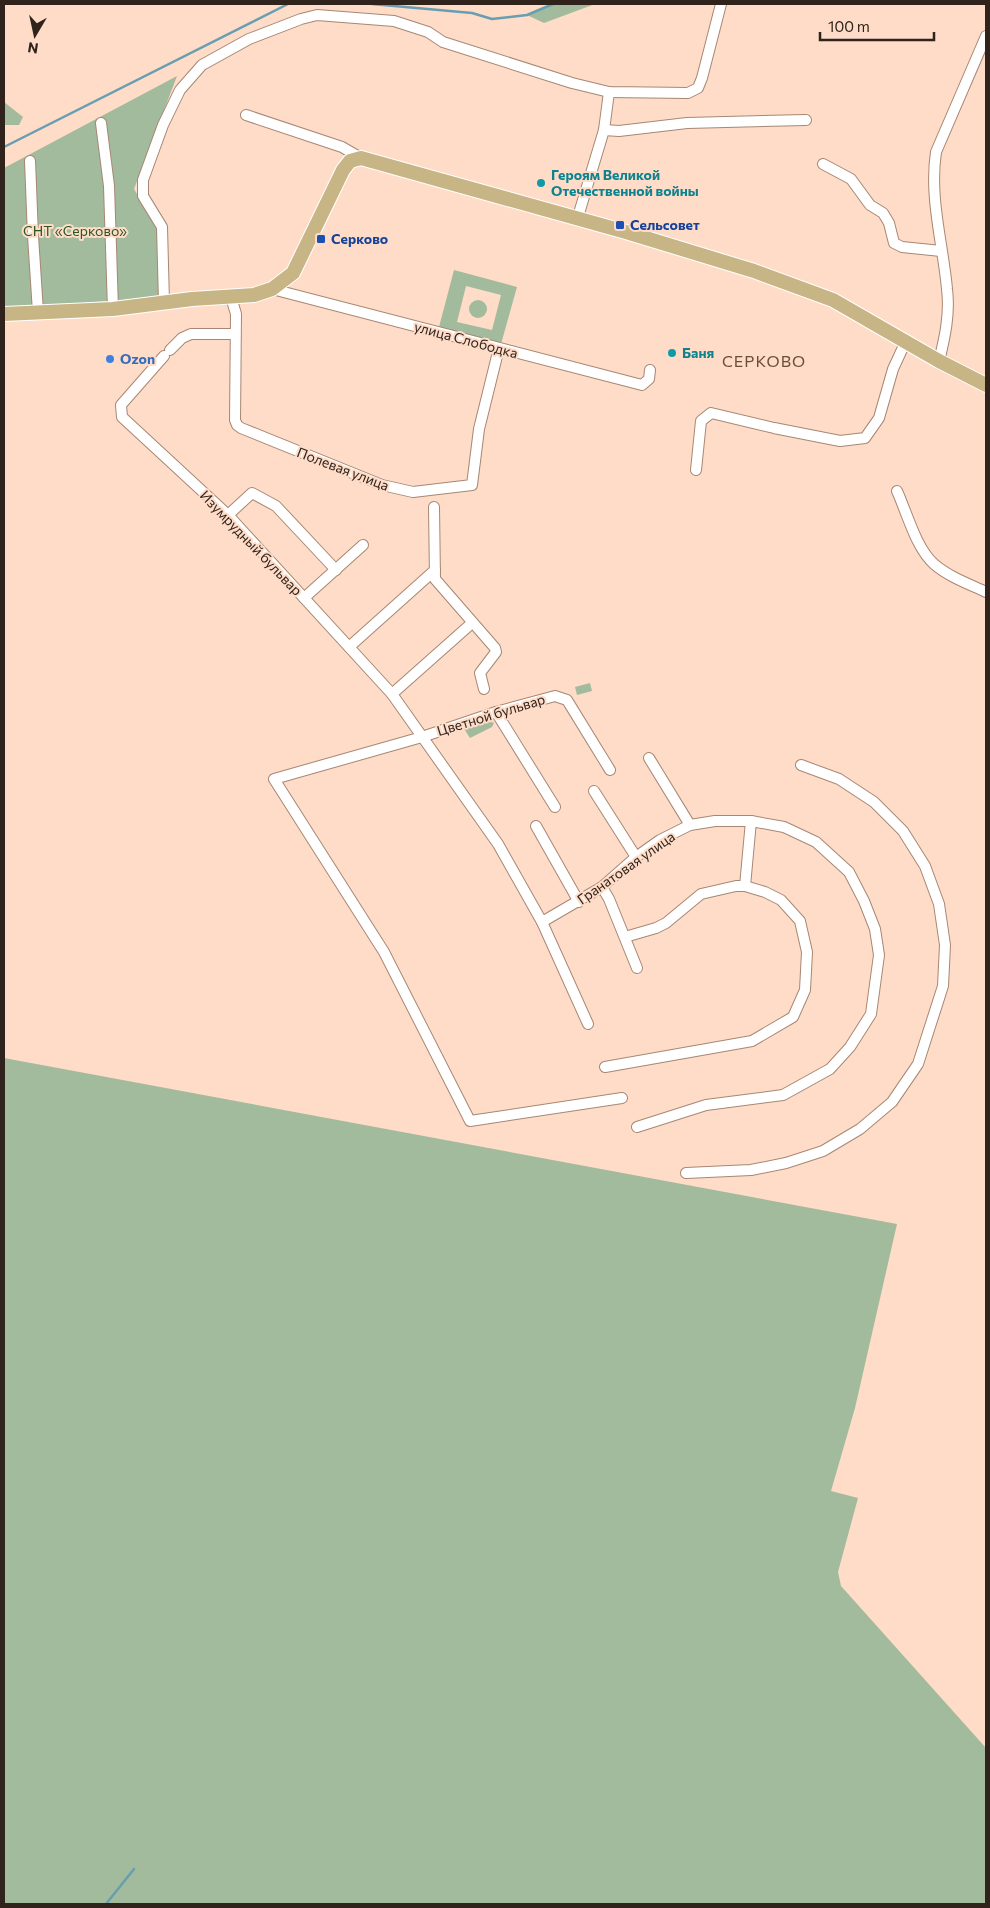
<svg xmlns="http://www.w3.org/2000/svg" width="990" height="1908" viewBox="0 0 990 1908" font-family="Commissioner,sans-serif">
	<rect width="100%" height="100%" fill="#fedcc7"/>
	<g fill="#a2bb9c" fill-rule="evenodd">
		<path d="M 553,4 L 595,4 L 544,23 L 527,15 Z"/>
		<path d="M 177,76 L 134,189 L 159,231 L 160,297 L 4,309 L 4,168 Z"/>
		<path d="M 4,102 L 23,117 L 19,125 L 4,125 Z"/>
		<path d="M 454,270 L 517,287 L 501,344 L 439,327 ZM 466,286 L 501,295 L 492,330 L 457,322 Z"/>
		<circle cx="478" cy="309" r="9"/>
		<path d="M 590,683 L 592,691 L 577,695 L 575,687 Z"/>
		<path d="M 488,720 L 494,723 L 492,727 L 470,738 L 463,727 Z"/>
		<path d="M 4,1058 L 897,1224 L 855,1408 L 831,1491 L 858,1498 L 838,1572 L 841,1586 L 986,1748 L 986,1904 L 4,1904 Z"/>
	</g>
	<g fill="none" stroke-linecap="round" stroke-linejoin="round">
		<g stroke="#679eb1" stroke-width="2.5">
			<path d="M 372,4 L 472,13 L 492,19 L 527,15 L 553,4"/>
			<path d="M 4,147 L 288,4"/>
			<path d="M 106,1904 L 134,1869"/>
		</g>
		<defs>
			<g id="minor">
				<path d="M 246,115 L 342,147 L 361,158"/>
				<path d="M 101,123 L 109,186 L 113,309"/>
				<path d="M 604,130 L 619,131 L 687,123 L 806,120"/>
				<path d="M 30,161 L 33,236 L 38,312"/>
				<path d="M 823,164 L 851,179 L 870,205 L 883,213 L 889,223 L 894,243 L 902,247 L 941,251"/>
				<path d="M 577,220 L 604,130 L 609,92"/>
				<path d="M 272,289 L 642,385 L 649,379 L 650,370"/>
				<path d="M 231,297 L 236,314 L 235,420 L 237,425 L 241,428 L 382,485 L 413,492 L 472,485 L 479,429 L 499,348"/>
				<path d="M 164,302 L 162,227 L 143,196 L 143,180 L 163,125 L 180,90 L 202,65 L 249,39 L 301,19 L 317,15 L 394,21 L 428,32 L 443,42 L 572,83 L 609,92 L 688,93 L 698,88 L 702,78 L 721,4"/>
				<path d="M 170,350 L 182,338 L 191,334 L 235,334"/>
				<path d="M 164,356 L 121,405 L 122,417 L 228,515 L 392,694 L 498,844 L 542,922 L 588,1024"/>
				<path d="M 939,361 C 945,337 950,314 947,289 C 943,244 929,198 936,152 L 986,36"/>
				<path d="M 696,470 L 701,421 L 711,413 L 774,428 L 840,441 L 865,438 L 879,418 L 893,369 L 906,341"/>
				<path d="M 897,491 C 907,513 916,548 934,564 C 949,577 969,584 986,592"/>
				<path d="M 434,507 L 435,579 L 495,648 L 496,652 L 480,673 L 484,689"/>
				<path d="M 228,515 L 252,493 L 276,506 L 336,570"/>
				<path d="M 304,598 L 363,545"/>
				<path d="M 349,647 L 435,570"/>
				<path d="M 392,694 L 472,623"/>
				<path d="M 496,712 L 555,807"/>
				<path d="M 649,758 L 690,825"/>
				<path d="M 610,770 L 567,700 L 555,696 L 496,712 L 422,737 L 274,779 L 384,952 L 470,1121 L 622,1098"/>
				<path d="M 594,791 L 636,857"/>
				<path d="M 536,826 L 579,902"/>
				<path d="M 745,886 L 751,821"/>
				<path d="M 602,887 L 609,899 L 637,968"/>
				<path d="M 542,922 L 602,887 L 636,857 L 660,840 L 690,825 L 715,821 L 751,821 L 784,827 L 816,842 L 849,872 L 864,901 L 875,929 L 879,955 L 871,1014 L 850,1047 L 830,1069 L 783,1095 L 706,1105 L 637,1127"/>
				<path d="M 605,1067 L 752,1041 L 793,1017 L 805,990 L 807,952 L 800,921 L 781,900 L 765,892 L 745,886 L 736,886 L 701,894 L 666,923 L 656,928 L 625,937"/>
				<path d="M 686,1173 L 751,1170 L 786,1163 L 823,1151 L 860,1129 L 892,1102 L 918,1064 L 943,986 L 945,945 L 939,904 L 925,866 L 903,831 L 874,802 L 839,779 L 801,765"/>
			</g>
			<path id="major" d="M 4,314 L 113,309 L 192,299 L 254,295 L 272,289 L 293,273 L 343,170 L 350,161 L 361,158 L 626,232 L 754,271 L 833,300 L 939,361 L 986,385"/>
		</defs>
		<use href="#minor" stroke="#a78774" stroke-width="12"/>
		<use href="#major" stroke="#fff" stroke-width="16"/>
		<use href="#minor" stroke="#fff" stroke-width="10"/>
		<use href="#major" stroke="#c8b586" stroke-width="14"/>
	</g>
	<g fill="#0f9aa8" stroke="#fedcc7" stroke-width="2">
		<circle cx="541" cy="183" r="5"/>
		<circle cx="672" cy="353" r="5"/>
	</g>
	<g fill="#1a4fb4" stroke="#fedcc7" stroke-width="2">
		<rect x="615" y="220" width="10" height="10" rx="2.5"/>
		<rect x="316" y="234" width="10" height="10" rx="2.5"/>
	</g>
	<circle fill="#3f7fe0" stroke="#fedcc7" stroke-width="2" cx="110" cy="359" r="5"/>
	<g text-anchor="middle" stroke-width="4" stroke-linejoin="round" paint-order="stroke">
		<g font-size="14" font-weight="bold" fill="#0d838f" stroke="#fedcc7" text-anchor="start">
			<text x="551" y="180">Героям Великой<tspan x="551" dy="16">Отечественной войны</tspan></text>
			<text x="682" y="358">Баня</text>
		</g>
		<g font-size="14" font-weight="bold" fill="#164399" stroke="#fedcc7" text-anchor="start">
			<text x="630" y="230">Сельсовет</text>
			<text x="331" y="244">Серково</text>
		</g>
		<g font-size="14" fill="#2a5521" stroke="#fedcc7">
			<text x="75" y="236">СНТ «Серково»</text>
		</g>
		<g font-size="14" fill="#2f231b" stroke="#fedcc7">
			<text transform="translate(466 340) rotate(15)" y="5">улица Слободка</text>
			<text transform="translate(343 469) rotate(21)" y="5">Полевая улица</text>
			<text transform="translate(251 543) rotate(46)" y="5">Изумрудный бульвар</text>
			<text transform="translate(491 715) rotate(-17)" y="5">Цветной бульвар</text>
			<text transform="translate(626 868) rotate(-35)" y="5">Гранатовая улица</text>
		</g>
		<g font-size="14" font-weight="bold" fill="#366cbe" stroke="#fedcc7" text-anchor="start">
			<text x="120" y="364">Ozon</text>
		</g>
		<g font-size="16" letter-spacing="1" fill="#6a4d3b" stroke="#fedcc7">
			<text x="764" y="367">СЕРКОВО</text>
		</g>
	</g>
	<rect width="990" height="1908" fill="none" stroke="#2f231b" stroke-width="10"/>
	<g transform="translate(35 35) rotate(189)" stroke="#fedcc7" stroke-width="4" paint-order="stroke">
	<path d="M0-4L9 19L0 12L-9 19Z" fill="#2f231b"/>
	<text y="-8" font-size="14" font-weight="bold" text-anchor="middle" fill="#2f231b">N</text>
	</g>
	<path d="M820 32v8h114v-8" fill="none" stroke="#2f231b" stroke-width="2.5"/>
	<text x="828" y="32" font-size="15" fill="#2f231b" stroke="#fedcc7" stroke-width="4" paint-order="stroke">100 m</text>
</svg>
